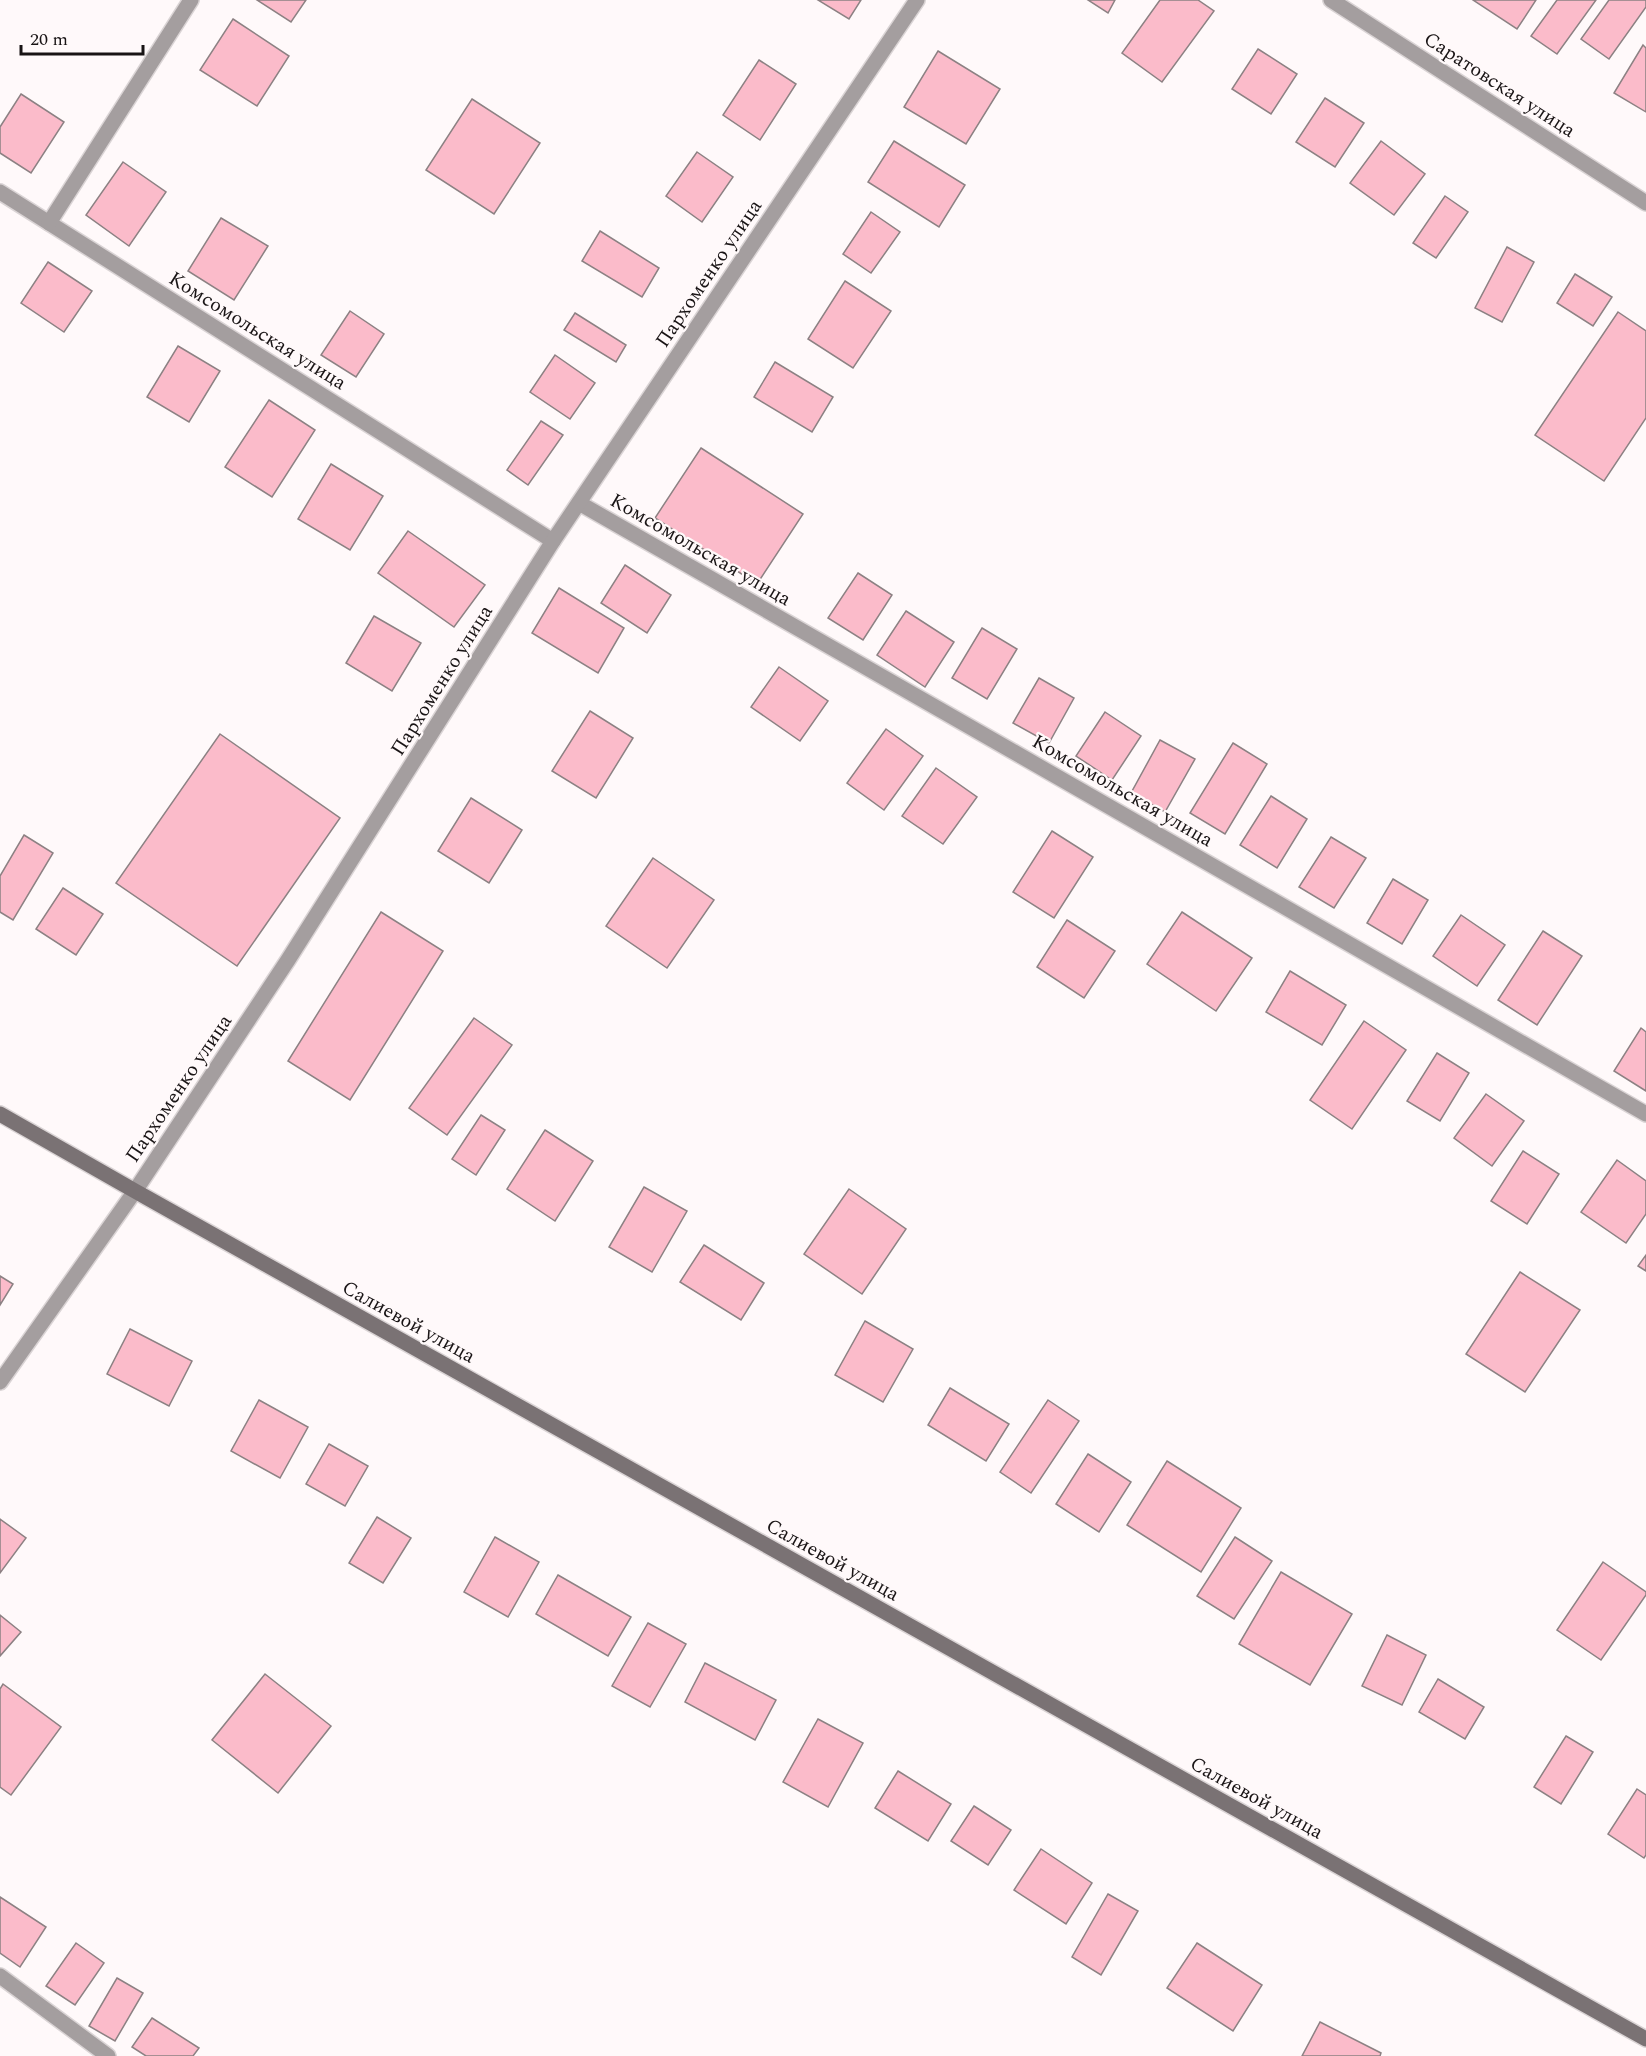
<svg xmlns="http://www.w3.org/2000/svg" width="1646" height="2056" viewBox="0 0 1646 2056" font-family="Spectral,serif">
	<rect width="100%" height="100%" fill="#fff9fa"/>
	<g fill="#fbbbca" stroke="#8c8183" stroke-width="1.5">
		<path d="M 257,0 L 306,0 L 291,22 Z"/>
		<path d="M 818,0 L 861,0 L 849,19 Z"/>
		<path d="M 1088,0 L 1115,0 L 1108,13 Z"/>
		<path d="M 1160,0 L 1198,0 L 1214,11 L 1162,82 L 1122,53 Z"/>
		<path d="M 1473,0 L 1536,0 L 1517,29 Z"/>
		<path d="M 1557,0 L 1596,0 L 1557,54 L 1531,36 Z"/>
		<path d="M 1609,0 L 1646,0 L 1646,7 L 1609,59 L 1581,39 Z"/>
		<path d="M 233,19 L 289,56 L 257,106 L 200,70 Z"/>
		<path d="M 1643,45 L 1646,48 L 1646,112 L 1614,93 Z"/>
		<path d="M 1258,49 L 1297,74 L 1271,114 L 1232,89 Z"/>
		<path d="M 938,51 L 1000,89 L 966,144 L 904,107 Z"/>
		<path d="M 759,60 L 796,84 L 760,140 L 723,115 Z"/>
		<path d="M 21,94 L 64,122 L 31,173 L 0,153 L 0,127 Z"/>
		<path d="M 1325,98 L 1364,123 L 1335,167 L 1296,142 Z"/>
		<path d="M 472,99 L 540,143 L 494,214 L 426,170 Z"/>
		<path d="M 894,141 L 965,185 L 939,227 L 868,182 Z"/>
		<path d="M 1381,141 L 1425,174 L 1394,215 L 1350,183 Z"/>
		<path d="M 697,152 L 733,177 L 702,222 L 666,196 Z"/>
		<path d="M 123,162 L 166,192 L 129,246 L 86,215 Z"/>
		<path d="M 1445,196 L 1468,212 L 1436,258 L 1413,243 Z"/>
		<path d="M 871,212 L 900,232 L 871,273 L 843,254 Z"/>
		<path d="M 221,218 L 268,246 L 234,300 L 188,271 Z"/>
		<path d="M 600,231 L 659,268 L 642,297 L 582,261 Z"/>
		<path d="M 1507,247 L 1534,262 L 1502,322 L 1475,308 Z"/>
		<path d="M 48,262 L 92,291 L 64,332 L 21,303 Z"/>
		<path d="M 1575,274 L 1612,297 L 1593,326 L 1557,303 Z"/>
		<path d="M 845,281 L 891,311 L 853,368 L 808,339 Z"/>
		<path d="M 350,311 L 384,334 L 356,377 L 321,355 Z"/>
		<path d="M 1618,312 L 1646,331 L 1646,418 L 1604,481 L 1535,435 Z"/>
		<path d="M 575,313 L 626,345 L 616,362 L 564,330 Z"/>
		<path d="M 178,346 L 220,371 L 189,422 L 147,397 Z"/>
		<path d="M 555,355 L 595,383 L 570,419 L 530,392 Z"/>
		<path d="M 775,362 L 833,397 L 812,432 L 754,397 Z"/>
		<path d="M 269,400 L 315,430 L 272,497 L 225,467 Z"/>
		<path d="M 541,421 L 563,435 L 528,485 L 507,470 Z"/>
		<path d="M 701,448 L 803,514 L 757,584 L 655,518 Z"/>
		<path d="M 331,464 L 383,496 L 350,550 L 298,519 Z"/>
		<path d="M 408,531 L 485,585 L 454,627 L 378,573 Z"/>
		<path d="M 625,565 L 671,595 L 647,633 L 601,603 Z"/>
		<path d="M 858,573 L 892,595 L 863,640 L 828,618 Z"/>
		<path d="M 559,588 L 624,628 L 598,673 L 532,633 Z"/>
		<path d="M 906,611 L 954,642 L 925,687 L 877,655 Z"/>
		<path d="M 374,616 L 421,643 L 392,691 L 346,663 Z"/>
		<path d="M 982,628 L 1017,649 L 987,699 L 952,678 Z"/>
		<path d="M 779,667 L 828,701 L 800,741 L 751,707 Z"/>
		<path d="M 1039,678 L 1074,698 L 1049,743 L 1013,723 Z"/>
		<path d="M 590,711 L 633,738 L 596,798 L 552,771 Z"/>
		<path d="M 1105,712 L 1141,736 L 1112,780 L 1076,756 Z"/>
		<path d="M 886,729 L 923,756 L 884,810 L 847,783 Z"/>
		<path d="M 220,734 L 340,818 L 237,966 L 116,883 Z"/>
		<path d="M 1160,740 L 1195,759 L 1165,812 L 1131,793 Z"/>
		<path d="M 1233,743 L 1267,764 L 1225,834 L 1190,813 Z"/>
		<path d="M 936,768 L 977,797 L 943,844 L 902,816 Z"/>
		<path d="M 1271,796 L 1307,819 L 1277,868 L 1240,845 Z"/>
		<path d="M 471,798 L 522,830 L 489,883 L 438,851 Z"/>
		<path d="M 1052,831 L 1093,857 L 1054,918 L 1013,892 Z"/>
		<path d="M 24,835 L 53,853 L 13,920 L 0,912 L 0,876 Z"/>
		<path d="M 1331,837 L 1366,858 L 1334,908 L 1299,887 Z"/>
		<path d="M 653,858 L 714,900 L 667,968 L 606,926 Z"/>
		<path d="M 1393,879 L 1428,900 L 1402,944 L 1367,923 Z"/>
		<path d="M 63,888 L 103,914 L 76,955 L 36,929 Z"/>
		<path d="M 381,912 L 443,951 L 350,1100 L 288,1061 Z"/>
		<path d="M 1182,912 L 1252,958 L 1216,1011 L 1147,964 Z"/>
		<path d="M 1461,915 L 1505,945 L 1477,986 L 1433,956 Z"/>
		<path d="M 1067,920 L 1115,951 L 1084,998 L 1037,967 Z"/>
		<path d="M 1543,931 L 1582,956 L 1537,1025 L 1498,1000 Z"/>
		<path d="M 1290,971 L 1346,1005 L 1322,1045 L 1266,1012 Z"/>
		<path d="M 474,1018 L 512,1045 L 447,1135 L 409,1108 Z"/>
		<path d="M 1364,1021 L 1406,1050 L 1352,1129 L 1310,1100 Z"/>
		<path d="M 1641,1028 L 1646,1032 L 1646,1091 L 1614,1071 Z"/>
		<path d="M 1437,1053 L 1469,1073 L 1440,1121 L 1407,1101 Z"/>
		<path d="M 1486,1094 L 1524,1121 L 1492,1166 L 1454,1138 Z"/>
		<path d="M 481,1115 L 505,1130 L 476,1175 L 452,1159 Z"/>
		<path d="M 545,1130 L 593,1161 L 555,1221 L 507,1189 Z"/>
		<path d="M 1523,1151 L 1559,1174 L 1527,1224 L 1491,1201 Z"/>
		<path d="M 1617,1160 L 1646,1181 L 1646,1214 L 1626,1243 L 1581,1212 Z"/>
		<path d="M 644,1187 L 687,1211 L 652,1272 L 609,1247 Z"/>
		<path d="M 849,1189 L 906,1229 L 862,1294 L 804,1254 Z"/>
		<path d="M 704,1245 L 764,1283 L 741,1320 L 680,1282 Z"/>
		<path d="M 1646,1255 L 1646,1271 L 1638,1266 Z"/>
		<path d="M 1520,1272 L 1580,1310 L 1525,1392 L 1466,1354 Z"/>
		<path d="M 0,1276 L 13,1284 L 0,1305 Z"/>
		<path d="M 865,1321 L 913,1349 L 883,1402 L 835,1375 Z"/>
		<path d="M 130,1329 L 192,1361 L 169,1406 L 107,1374 Z"/>
		<path d="M 950,1388 L 1009,1424 L 986,1461 L 928,1425 Z"/>
		<path d="M 259,1400 L 308,1427 L 280,1478 L 231,1451 Z"/>
		<path d="M 1048,1400 L 1079,1421 L 1031,1493 L 1000,1472 Z"/>
		<path d="M 329,1444 L 368,1466 L 345,1506 L 306,1484 Z"/>
		<path d="M 1088,1454 L 1131,1482 L 1099,1532 L 1056,1504 Z"/>
		<path d="M 1167,1461 L 1241,1508 L 1201,1572 L 1127,1525 Z"/>
		<path d="M 377,1517 L 411,1538 L 383,1583 L 349,1563 Z"/>
		<path d="M 0,1519 L 26,1538 L 0,1573 Z"/>
		<path d="M 495,1537 L 539,1562 L 508,1617 L 464,1592 Z"/>
		<path d="M 1235,1537 L 1272,1561 L 1234,1619 L 1197,1596 Z"/>
		<path d="M 1603,1562 L 1646,1592 L 1646,1595 L 1601,1660 L 1557,1630 Z"/>
		<path d="M 1281,1572 L 1352,1614 L 1310,1685 L 1239,1644 Z"/>
		<path d="M 558,1575 L 631,1617 L 608,1656 L 536,1614 Z"/>
		<path d="M 0,1615 L 21,1632 L 0,1656 Z"/>
		<path d="M 648,1623 L 686,1644 L 650,1707 L 612,1686 Z"/>
		<path d="M 1387,1635 L 1426,1655 L 1402,1705 L 1362,1686 Z"/>
		<path d="M 705,1663 L 776,1700 L 755,1740 L 685,1702 Z"/>
		<path d="M 265,1674 L 331,1726 L 278,1793 L 212,1740 Z"/>
		<path d="M 1438,1679 L 1484,1707 L 1465,1739 L 1419,1712 Z"/>
		<path d="M 3,1684 L 61,1727 L 11,1795 L 0,1787 L 0,1689 Z"/>
		<path d="M 818,1719 L 863,1743 L 828,1807 L 783,1782 Z"/>
		<path d="M 1566,1736 L 1593,1752 L 1561,1804 L 1534,1787 Z"/>
		<path d="M 898,1771 L 951,1804 L 928,1841 L 875,1808 Z"/>
		<path d="M 1637,1789 L 1646,1795 L 1646,1855 L 1644,1858 L 1608,1834 Z"/>
		<path d="M 974,1806 L 1011,1830 L 988,1865 L 951,1841 Z"/>
		<path d="M 1041,1849 L 1092,1883 L 1066,1924 L 1014,1890 Z"/>
		<path d="M 1108,1894 L 1138,1911 L 1101,1975 L 1072,1957 Z"/>
		<path d="M 0,1897 L 46,1927 L 20,1967 L 0,1953 Z"/>
		<path d="M 76,1943 L 104,1963 L 75,2005 L 46,1986 Z"/>
		<path d="M 1197,1943 L 1262,1985 L 1233,2031 L 1167,1988 Z"/>
		<path d="M 117,1978 L 143,1993 L 115,2041 L 89,2026 Z"/>
		<path d="M 152,2018 L 199,2048 L 193,2056 L 146,2056 L 132,2047 Z"/>
		<path d="M 1320,2022 L 1381,2053 L 1380,2056 L 1302,2056 Z"/>
	</g>
	<g fill="none" stroke-linecap="round" stroke-linejoin="round">
		<defs>
			<g id="street">
				<path d="M 1331,0 L 1646,203"/>
				<path d="M 0,192 L 553,541"/>
				<path d="M 49,223 L 191,0"/>
				<path d="M 579,503 L 1646,1114"/>
				<path d="M 0,1382 L 135,1191 L 288,960 L 553,541 L 917,0"/>
				<path d="M 0,1976 L 108,2056"/>
			</g>
			<path id="secondary" d="M 0,1114 L 135,1191 L 1646,2039"/>
		</defs>
		<use href="#street" stroke="#dad4d5" stroke-width="18"/>
		<use href="#secondary" stroke="#dad4d5" stroke-width="18"/>
		<use href="#street" stroke="#a49e9f" stroke-width="15"/>
		<use href="#secondary" stroke="#7a7274" stroke-width="15"/>
	</g>
	<g text-anchor="middle" stroke-width="4.5" stroke-linejoin="round" paint-order="stroke">
		<g font-size="20" fill="#191415" stroke="#fff9fa">
			<text transform="translate(1500 84) rotate(33)" y="7">Саратовская улица</text>
			<text transform="translate(708 273) rotate(-56)" y="7">Пархоменко улица</text>
			<text transform="translate(258 330) rotate(32)" y="7">Комсомольская улица</text>
			<text transform="translate(701 549) rotate(30)" y="7">Комсомольская улица</text>
			<text transform="translate(441 680) rotate(-58)" y="7">Пархоменко улица</text>
			<text transform="translate(1123 790) rotate(30)" y="7">Комсомольская улица</text>
			<text transform="translate(178 1088) rotate(-56)" y="7">Пархоменко улица</text>
			<text transform="translate(409 1321) rotate(29)" y="7">Салиевой улица</text>
			<text transform="translate(833 1559) rotate(29)" y="7">Салиевой улица</text>
			<text transform="translate(1257 1797) rotate(29)" y="7">Салиевой улица</text>
		</g>
	</g>
	<path d="M21 45v9h122v-9" fill="none" stroke="#191415" stroke-width="3"/>
	<text x="30" y="45" font-size="18" fill="#191415" stroke="#fff9fa" stroke-width="4.5" paint-order="stroke">20 m</text>
</svg>
